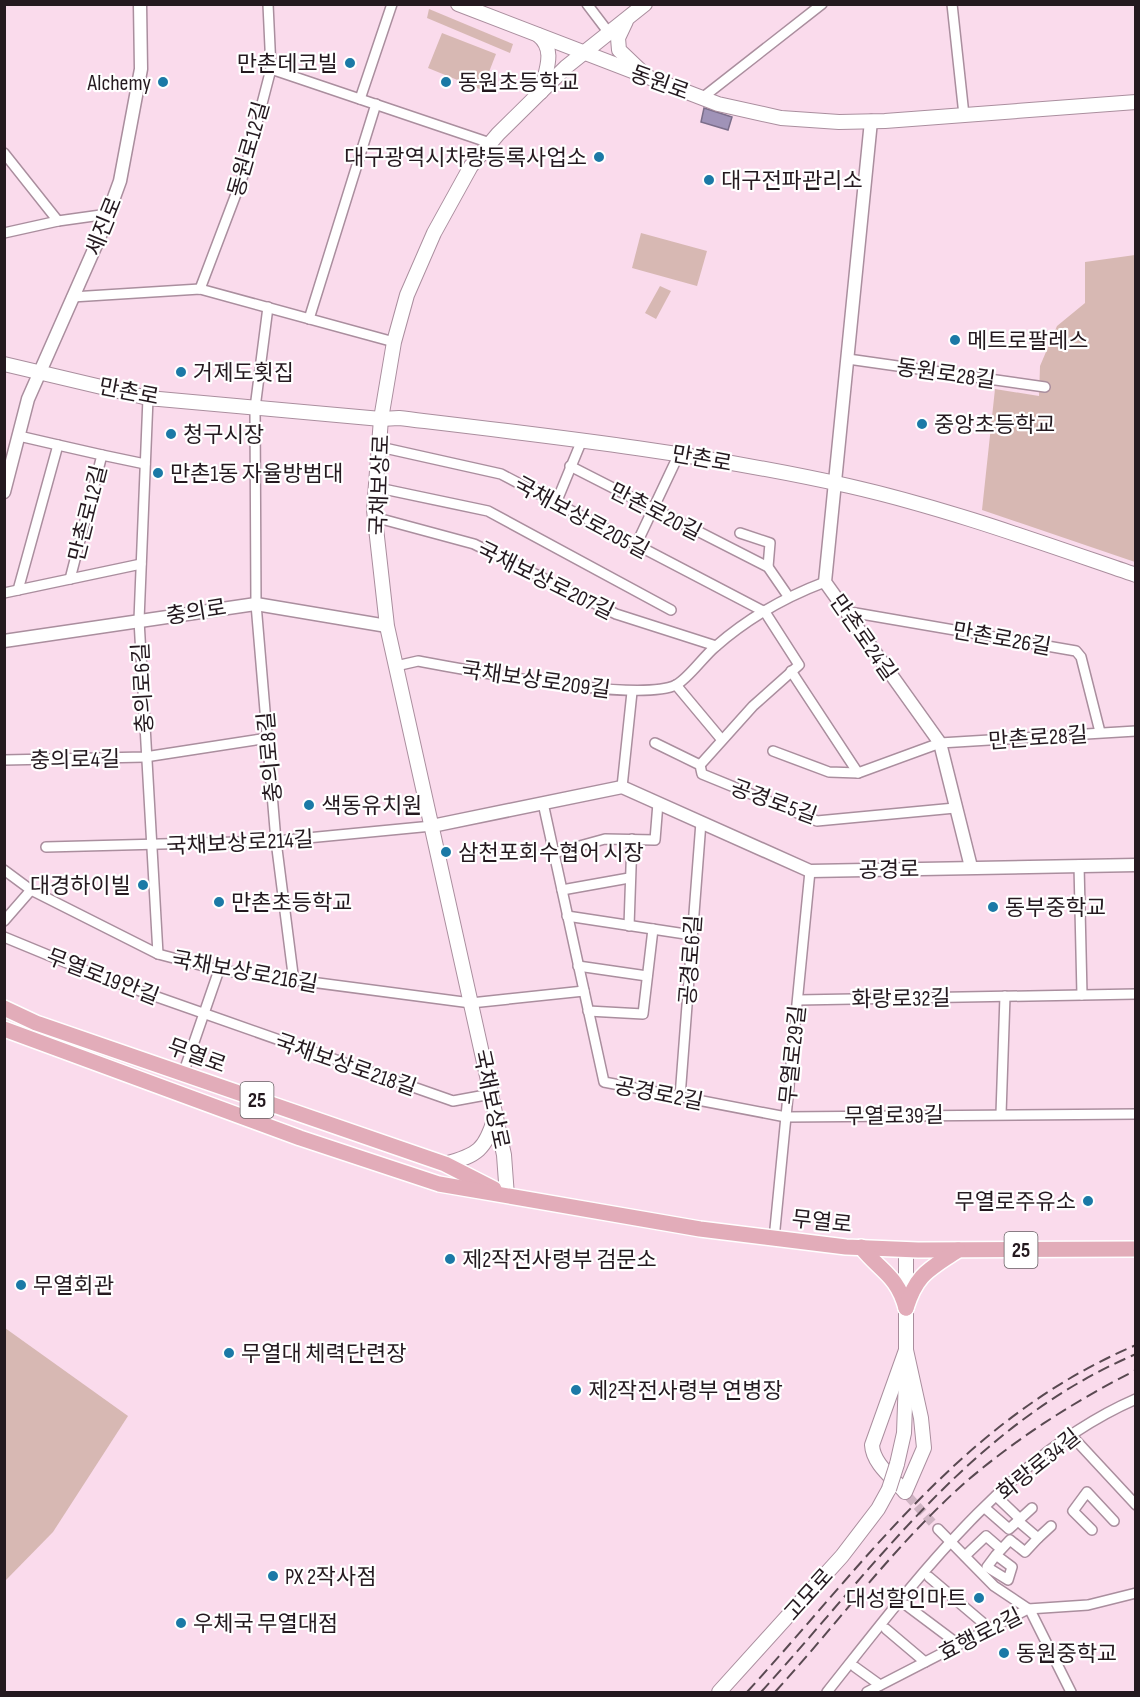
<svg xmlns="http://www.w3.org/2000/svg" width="1140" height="1697" viewBox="0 0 1140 1697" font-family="'Sofia Sans Condensed','Noto Sans KR',sans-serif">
	<rect width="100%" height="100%" fill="#fadbec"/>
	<g fill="#d7b8b3">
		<path d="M 429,9 L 513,44 L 510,53 L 427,18 Z"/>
		<path d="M 442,33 L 496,54 L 482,90 L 428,68 Z"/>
		<path d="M 641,233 L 707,251 L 697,286 L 632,268 Z"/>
		<path d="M 1135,255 L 1135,562 L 982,510 L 995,389 L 1039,396 L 1040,366 L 1057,326 L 1085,303 L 1085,262 Z"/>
		<path d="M 660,286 L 671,291 L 656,319 L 645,313 Z"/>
		<path d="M 5,1328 L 128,1416 L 53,1532 L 5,1581 Z"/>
	</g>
	<path fill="#a093b8" stroke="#7b6e8a" stroke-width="1.5" d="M 704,108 L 732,117 L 728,130 L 701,122 Z"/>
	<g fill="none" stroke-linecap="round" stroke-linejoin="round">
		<path stroke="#cfb4c3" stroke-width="9" stroke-dasharray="9 4.5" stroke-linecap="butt" d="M 908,1496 L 938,1529"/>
		<defs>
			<g id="minor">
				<path d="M 587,4 L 609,33"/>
				<path d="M 952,4 L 964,115"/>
				<path d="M 271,69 L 490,143"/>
				<path d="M 702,98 L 822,4"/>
				<path d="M 360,99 L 392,4"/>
				<path d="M 4,153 L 58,221"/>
				<path d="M 4,233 L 58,221 L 108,214"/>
				<path d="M 200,289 L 244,173 L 271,69 L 268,4"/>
				<path d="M 72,297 L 200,289 L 394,342"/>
				<path d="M 268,307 L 255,408 L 256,604 L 276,841 L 294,982"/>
				<path d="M 309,319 L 376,104"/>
				<path d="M 848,359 L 1045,387"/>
				<path d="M 148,398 L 139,620 L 158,954"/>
				<path d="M 58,445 L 102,455"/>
				<path d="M 389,449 L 501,474 L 765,612 L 799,665 L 753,706 L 700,765"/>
				<path d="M 570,466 L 768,567 L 788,596"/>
				<path d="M 374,487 L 488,511 L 671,610"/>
				<path d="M 556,503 L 582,440"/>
				<path d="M 374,517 L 474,544 L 616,614 L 716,646"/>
				<path d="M 740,533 L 770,543 L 768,567"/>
				<path d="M 636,545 L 679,454"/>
				<path d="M 70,579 L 102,455 L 145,464"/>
				<path d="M 18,590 L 58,445 L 19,436"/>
				<path d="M 4,593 L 141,564"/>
				<path d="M 844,611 L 1076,651 L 1081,657 L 1100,732"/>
				<path d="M 396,666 L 418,661 C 466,670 638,703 676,685 C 688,679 704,656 715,647 C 747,619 785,597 825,582"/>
				<path d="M 791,671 L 858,773"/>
				<path d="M 676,685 L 722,740"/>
				<path d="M 655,743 L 700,765 L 702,774 L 817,821 L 955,808"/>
				<path d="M 773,751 L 829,772 L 858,773 L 940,743 L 1136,731"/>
				<path d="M 4,760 L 145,757 L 268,738"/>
				<path d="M 622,787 L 632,692"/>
				<path d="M 543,803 L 604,1082 L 786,1117 L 1136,1114"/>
				<path d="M 46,847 L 276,841 L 432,826"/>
				<path d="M 554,853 L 605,839 L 655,840 L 658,803"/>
				<path d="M 1079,865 L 1082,995"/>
				<path d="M 4,870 L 31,890 L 158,954 L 219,970 L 471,1003 L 584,991"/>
				<path d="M 562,890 L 629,878"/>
				<path d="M 567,916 L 692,935"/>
				<path d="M 4,921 L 31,890"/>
				<path d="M 629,926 L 632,839"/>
				<path d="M 4,937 L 106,979 L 453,1101 L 491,1094"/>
				<path d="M 578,966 L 647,976"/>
				<path d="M 798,1000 L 1136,994"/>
				<path d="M 588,1011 L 643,1014 L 653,929"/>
				<path d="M 183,1074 L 219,970"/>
				<path d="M 680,1097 L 701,822"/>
				<path d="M 1001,1114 L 1005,996"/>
				<path d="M 774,1239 L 810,871"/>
				<path d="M 1071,1435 L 1136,1505"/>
				<path d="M 996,1496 L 1020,1519"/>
				<path d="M 985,1508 L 1009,1529 L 1032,1508"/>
				<path d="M 1018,1521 L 1038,1538 L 1051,1526"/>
				<path d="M 938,1529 L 994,1586 L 1030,1610 L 1071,1692"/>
				<path d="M 1092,1530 L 1073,1511 L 1087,1492 L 1114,1521"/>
				<path d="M 996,1555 L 987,1567 L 1008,1580 L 1012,1567 L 996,1555 L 1010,1540 L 1025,1552 L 1038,1538"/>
				<path d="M 965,1556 L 986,1536 L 1001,1549"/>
				<path d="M 929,1577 L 989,1628"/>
				<path d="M 906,1605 L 958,1644"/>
				<path d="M 886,1629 L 925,1662"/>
				<path d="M 855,1667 L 880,1685"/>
				<path d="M 827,1692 C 912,1585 1007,1455 1136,1399"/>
				<path d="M 867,1692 L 1028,1609 L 1088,1605 L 1136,1593"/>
			</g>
			<g id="tertiary">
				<path d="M 871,121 L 825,582 L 940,743 L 971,867"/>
				<path d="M 4,492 L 28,399 L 100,236 L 120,181 L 141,69 L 140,4"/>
				<path d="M 4,641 L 256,604 L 387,626"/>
				<path d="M 432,826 L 622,787 L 810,871 L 1136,865"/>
			</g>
			<g id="secondary">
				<path d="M 458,4 L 718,104 L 781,118 L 839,122 L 885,121 L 1136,102"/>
				<path d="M 626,21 L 618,38 L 619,50 L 641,71"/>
				<path d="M 538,35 C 557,50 545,72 541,92"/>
				<path d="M 4,364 L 148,398 L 381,419 L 399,418 C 550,436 701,453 849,486 C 946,508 1042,543 1136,575"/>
				<path d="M 445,1164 C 478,1155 485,1150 495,1117"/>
				<path d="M 507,1196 L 504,1155 L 491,1094 L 387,626 L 374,510 L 381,419 L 394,342 L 407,295 L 434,233 L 471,166 L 498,134 L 566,67 L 645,4"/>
				<path d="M 906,1249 L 906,1358"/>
				<path d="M 906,1350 L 921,1418 L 924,1448 L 905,1492 C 893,1478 873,1464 872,1445 Z"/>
				<path d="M 897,1464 L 904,1433 L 906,1377"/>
				<path d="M 719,1692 L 842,1556 L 878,1509 L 889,1489"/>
			</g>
			<g id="primary">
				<path d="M 4,1008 L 36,1023 L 445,1164 L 494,1189"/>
				<path d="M 4,1029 L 300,1138 L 439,1184 L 700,1229 L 846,1247 L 918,1250 L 1136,1249"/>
				<path d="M 861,1247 C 881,1272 897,1275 906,1308"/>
				<path d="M 906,1308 C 917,1273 929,1270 958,1250"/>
			</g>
		</defs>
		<use href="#minor" stroke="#aa8e9e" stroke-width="12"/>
		<use href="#tertiary" stroke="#aa8e9e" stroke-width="15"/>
		<use href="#secondary" stroke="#aa8e9e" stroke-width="16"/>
		<use href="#primary" stroke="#fff" stroke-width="18"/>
		<use href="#minor" stroke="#fff" stroke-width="9"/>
		<use href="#tertiary" stroke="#fff" stroke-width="12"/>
		<use href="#secondary" stroke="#fff" stroke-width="14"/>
		<use href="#primary" stroke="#e2acb9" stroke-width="15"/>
		<g stroke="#594951" stroke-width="2" stroke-dasharray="12 6" stroke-linecap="butt">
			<path d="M 747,1692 C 868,1560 964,1418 1136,1345"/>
			<path d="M 761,1692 C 876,1566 972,1424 1136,1354"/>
			<path d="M 775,1692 C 839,1622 896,1543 968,1480 C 1020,1436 1075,1401 1136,1370"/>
		</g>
		<defs>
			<path id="secondary-bridge" d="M 889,1489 L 897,1464"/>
		</defs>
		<use href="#secondary-bridge" stroke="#aa8e9e" stroke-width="16" stroke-linecap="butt"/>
		<use href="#secondary-bridge" stroke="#fff" stroke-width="14"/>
	</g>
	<g fill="#1b79a6" stroke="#fff" stroke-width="2">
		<circle cx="350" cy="63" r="6"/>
		<circle cx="163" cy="82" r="6"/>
		<circle cx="446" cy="82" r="6"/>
		<circle cx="599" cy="157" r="6"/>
		<circle cx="709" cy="180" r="6"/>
		<circle cx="955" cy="340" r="6"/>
		<circle cx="181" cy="372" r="6"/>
		<circle cx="922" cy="424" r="6"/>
		<circle cx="171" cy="434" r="6"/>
		<circle cx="158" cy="473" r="6"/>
		<circle cx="309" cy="805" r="6"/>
		<circle cx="446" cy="852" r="6"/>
		<circle cx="143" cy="885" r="6"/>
		<circle cx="219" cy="902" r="6"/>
		<circle cx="993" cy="907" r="6"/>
		<circle cx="1088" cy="1201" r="6"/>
		<circle cx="450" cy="1259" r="6"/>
		<circle cx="21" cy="1285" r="6"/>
		<circle cx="229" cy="1353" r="6"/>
		<circle cx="576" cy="1390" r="6"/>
		<circle cx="273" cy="1576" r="6"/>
		<circle cx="979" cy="1598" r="6"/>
		<circle cx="181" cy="1623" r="6"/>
		<circle cx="1004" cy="1653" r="6"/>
	</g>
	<g text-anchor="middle" stroke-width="4.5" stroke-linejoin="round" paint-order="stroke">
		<g fill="#fff" stroke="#665e62" stroke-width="1.5">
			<rect x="240.5" y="1082" width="33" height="36" rx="4.5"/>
			<rect x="1004.5" y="1232" width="33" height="36" rx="4.5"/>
		</g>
		<g font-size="21" font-weight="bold" fill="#24191f">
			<text x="257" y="1107">25</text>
			<text x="1021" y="1257">25</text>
		</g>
		<g font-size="22" fill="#24191f" stroke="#fff" text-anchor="start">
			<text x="338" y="71" text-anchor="end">만촌데코빌</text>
			<text x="151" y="90" text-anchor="end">Alchemy</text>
			<text x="458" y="90">동원초등학교</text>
			<text x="587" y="165" text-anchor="end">대구광역시차량등록사업소</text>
			<text x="721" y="188">대구전파관리소</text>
			<text x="967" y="348">메트로팔레스</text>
			<text x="193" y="380">거제도횟집</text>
			<text x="934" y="432">중앙초등학교</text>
			<text x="183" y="442">청구시장</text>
			<text x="170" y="481">만촌1동 자율방범대</text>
			<text x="321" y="813">색동유치원</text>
			<text x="458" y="860">삼천포회수협어 시장</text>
			<text x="131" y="893" text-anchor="end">대경하이빌</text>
			<text x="231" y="910">만촌초등학교</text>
			<text x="1005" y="915">동부중학교</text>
			<text x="1076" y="1209" text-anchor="end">무열로주유소</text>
			<text x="462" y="1267">제2작전사령부 검문소</text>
			<text x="33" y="1293">무열회관</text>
			<text x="241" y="1361">무열대 체력단련장</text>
			<text x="588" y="1398">제2작전사령부 연병장</text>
			<text x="285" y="1584">PX 2작사점</text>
			<text x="967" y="1606" text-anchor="end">대성할인마트</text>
			<text x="193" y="1631">우체국 무열대점</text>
			<text x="1016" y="1661">동원중학교</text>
		</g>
		<g font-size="22" fill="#24191f" stroke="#fff">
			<text transform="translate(660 82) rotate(20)" y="8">동원로</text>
			<text transform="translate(248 149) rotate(-74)" y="8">동원로12길</text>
			<text transform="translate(103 226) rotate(-68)" y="8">세진로</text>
			<text transform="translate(946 373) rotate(8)" y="8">동원로28길</text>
			<text transform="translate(129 391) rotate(11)" y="8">만촌로</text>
			<text transform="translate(702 458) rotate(10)" y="8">만촌로</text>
			<text transform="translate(379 485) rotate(-88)" y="8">국채보상로</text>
			<text transform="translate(656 511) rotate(27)" y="8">만촌로20길</text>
			<text transform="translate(87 513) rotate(-76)" y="8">만촌로12길</text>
			<text transform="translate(582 517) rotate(28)" y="8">국채보상로205길</text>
			<text transform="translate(546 580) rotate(26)" y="8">국채보상로207길</text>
			<text transform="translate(196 611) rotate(-9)" y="8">충의로</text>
			<text transform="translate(864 637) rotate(55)" y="8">만촌로24길</text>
			<text transform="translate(1002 638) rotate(10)" y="8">만촌로26길</text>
			<text transform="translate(536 679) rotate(8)" y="8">국채보상로209길</text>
			<text transform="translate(142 688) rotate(-93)" y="8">충의로6길</text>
			<text transform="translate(1038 737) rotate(-4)" y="8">만촌로28길</text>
			<text transform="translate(269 757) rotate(-95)" y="8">충의로8길</text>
			<text transform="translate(75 759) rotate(-1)" y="8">충의로4길</text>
			<text transform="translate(774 801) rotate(20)" y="8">공경로5길</text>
			<text transform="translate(240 842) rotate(-3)" y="8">국채보상로214길</text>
			<text transform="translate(889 869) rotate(-1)" y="8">공경로</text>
			<text transform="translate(690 960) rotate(-86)" y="8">공경로6길</text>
			<text transform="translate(245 971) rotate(10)" y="8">국채보상로216길</text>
			<text transform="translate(103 976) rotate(21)" y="8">무열로19안길</text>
			<text transform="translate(901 998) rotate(-1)" y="8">화랑로32길</text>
			<text transform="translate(197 1055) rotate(20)" y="8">무열로</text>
			<text transform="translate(792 1055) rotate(-84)" y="8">무열로29길</text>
			<text transform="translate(346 1064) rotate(19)" y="8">국채보상로218길</text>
			<text transform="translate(659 1093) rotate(11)" y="8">공경로2길</text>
			<text transform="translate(492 1099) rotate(78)" y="8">국채보상로</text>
			<text transform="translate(894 1115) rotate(-1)" y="8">무열로39길</text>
			<text transform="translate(822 1221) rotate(6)" y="8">무열로</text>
			<text transform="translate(1038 1464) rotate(-39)" y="8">화랑로34길</text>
			<text transform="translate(808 1594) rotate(-48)" y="8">고모로</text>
			<text transform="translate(980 1634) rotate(-27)" y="8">효행로2길</text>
		</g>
	</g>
	<rect width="1140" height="1697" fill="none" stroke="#24191f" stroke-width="12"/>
</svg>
